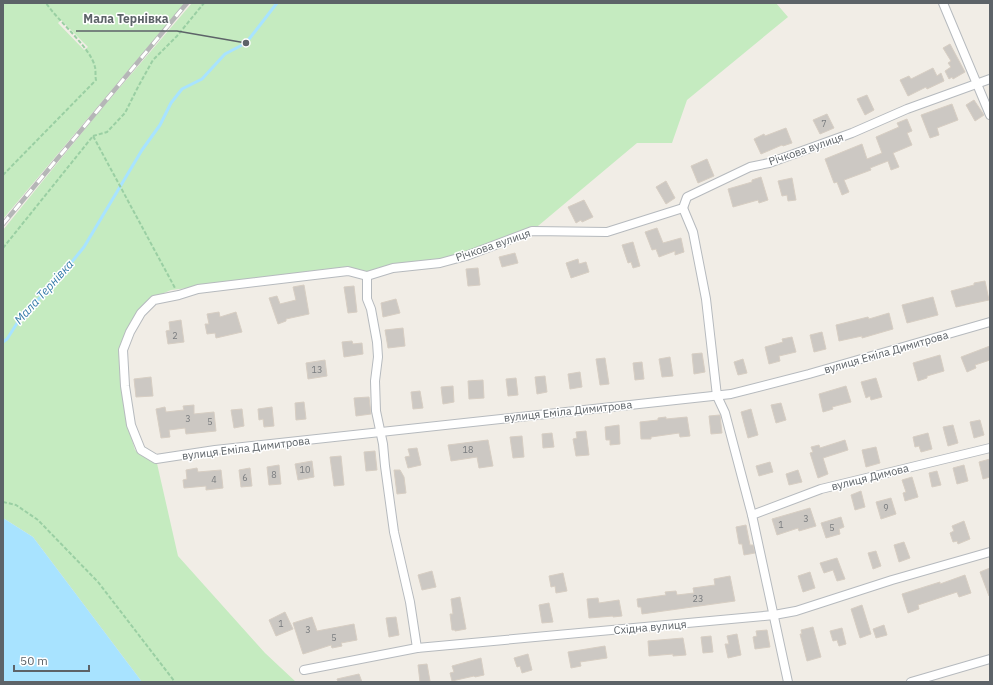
<svg xmlns="http://www.w3.org/2000/svg" width="993" height="685" viewBox="0 0 993 685" font-family="'IBM Plex Sans',sans-serif">
	<rect width="100%" height="100%" fill="#f1ede6"/>
	<g fill="#c5ebc0" fill-rule="evenodd">
		<path d="M 3,3 L 185,3 L 3,219 ZM 61,20 L 88,47 L 84,50 L 58,23 Z"/>
		<path d="M 192,3 L 776,3 L 788,17 L 687,100 L 672,143 L 637,143 L 532,231 L 438,261 L 368,273 L 348,269 L 171,290 L 152,298 L 121,350 L 128,426 L 135,450 L 149,459 L 156,459 L 178,556 L 265,653 L 296,682 L 142,682 L 33,537 L 3,518 L 3,230 L 98,113 Z"/>
	</g>
	<path fill="#a8e3ff" d="M 3,518 L 33,537 L 142,682 L 3,682 Z"/>
	<g fill="none" stroke-linecap="round" stroke-linejoin="round">
		<path stroke="#a8e3ff" stroke-width="3" d="M 3,342 L 7,339 L 23,314 L 53,285 L 84,247 L 142,150 L 160,125 L 171,103 L 182,89 L 202,79 L 225,54 L 246,43 L 277,3"/>
	</g>
	<g fill="#ccc8c3" stroke="#d7cec3">
		<path d="M 950,44 L 965,72 L 953,79 L 952,77 L 949,79 L 945,71 L 951,67 L 948,63 L 951,61 L 943,48 Z"/>
		<path d="M 933,68 L 937,76 L 941,73 L 944,81 L 927,89 L 926,87 L 908,96 L 900,80 L 909,76 L 911,79 Z"/>
		<path d="M 867,95 L 874,110 L 865,115 L 857,99 Z"/>
		<path d="M 974,100 L 984,115 L 975,121 L 966,105 Z"/>
		<path d="M 952,104 L 958,120 L 937,128 L 939,135 L 930,138 L 921,115 Z"/>
		<path d="M 827,114 L 834,128 L 820,134 L 813,120 Z"/>
		<path d="M 907,119 L 912,131 L 907,133 L 912,145 L 893,153 L 899,167 L 891,170 L 888,161 L 870,168 L 871,170 L 844,180 L 849,192 L 842,195 L 837,182 L 834,183 L 825,159 L 862,144 L 867,159 L 882,153 L 876,137 L 899,127 L 897,123 Z"/>
		<path d="M 786,128 L 792,143 L 783,146 L 782,145 L 761,154 L 754,139 L 764,134 L 765,136 Z"/>
		<path d="M 707,159 L 714,176 L 698,183 L 691,166 Z"/>
		<path d="M 761,177 L 768,200 L 759,203 L 758,200 L 733,207 L 728,189 L 752,182 L 752,180 Z"/>
		<path d="M 792,178 L 796,200 L 788,201 L 787,195 L 782,196 L 778,181 Z"/>
		<path d="M 666,181 L 675,198 L 666,204 L 656,187 Z"/>
		<path d="M 584,200 L 593,217 L 582,222 L 581,220 L 576,223 L 568,207 Z"/>
		<path d="M 657,228 L 663,243 L 681,238 L 684,252 L 675,255 L 675,251 L 659,257 L 656,249 L 652,250 L 645,232 Z"/>
		<path d="M 633,242 L 640,266 L 633,268 L 631,262 L 628,263 L 622,245 Z"/>
		<path d="M 515,253 L 518,263 L 502,267 L 499,257 Z"/>
		<path d="M 578,259 L 579,264 L 586,262 L 589,272 L 571,278 L 566,263 Z"/>
		<path d="M 478,268 L 480,285 L 468,286 L 466,269 Z"/>
		<path d="M 985,281 L 989,300 L 956,307 L 951,291 L 974,285 L 974,283 Z"/>
		<path d="M 304,285 L 309,314 L 286,319 L 286,321 L 278,324 L 269,298 L 277,296 L 280,304 L 296,300 L 293,287 Z"/>
		<path d="M 354,286 L 357,312 L 348,313 L 344,287 Z"/>
		<path d="M 933,297 L 938,315 L 907,323 L 902,305 Z"/>
		<path d="M 396,299 L 400,313 L 383,317 L 381,303 Z"/>
		<path d="M 219,312 L 220,317 L 236,312 L 242,332 L 216,338 L 215,333 L 207,334 L 205,324 L 209,324 L 207,314 Z"/>
		<path d="M 889,313 L 893,329 L 862,338 L 862,336 L 839,341 L 836,325 L 868,317 L 869,319 Z"/>
		<path d="M 181,320 L 184,342 L 168,344 L 166,331 L 170,330 L 169,322 Z"/>
		<path d="M 403,328 L 405,346 L 388,348 L 385,330 Z"/>
		<path d="M 822,332 L 826,349 L 814,352 L 810,335 Z"/>
		<path d="M 792,337 L 796,352 L 779,356 L 780,361 L 769,364 L 765,347 L 783,342 L 782,339 Z"/>
		<path d="M 352,341 L 353,344 L 362,343 L 363,354 L 344,357 L 342,342 Z"/>
		<path d="M 990,346 L 990,360 L 975,365 L 976,368 L 967,372 L 961,357 Z"/>
		<path d="M 702,353 L 705,372 L 694,374 L 692,354 Z"/>
		<path d="M 940,355 L 944,371 L 927,376 L 927,378 L 918,381 L 913,363 Z"/>
		<path d="M 670,357 L 673,376 L 662,377 L 659,359 Z"/>
		<path d="M 605,358 L 609,384 L 600,385 L 596,359 Z"/>
		<path d="M 743,359 L 747,373 L 738,375 L 734,362 Z"/>
		<path d="M 325,360 L 327,376 L 308,379 L 306,363 Z"/>
		<path d="M 642,362 L 644,379 L 635,380 L 633,363 Z"/>
		<path d="M 580,372 L 582,387 L 570,389 L 568,374 Z"/>
		<path d="M 545,376 L 547,392 L 537,394 L 535,377 Z"/>
		<path d="M 151,377 L 153,396 L 136,397 L 134,379 Z"/>
		<path d="M 516,378 L 518,395 L 508,396 L 506,379 Z"/>
		<path d="M 876,378 L 882,397 L 871,400 L 870,396 L 866,398 L 861,382 Z"/>
		<path d="M 483,380 L 484,398 L 469,399 L 468,381 Z"/>
		<path d="M 453,386 L 454,402 L 443,404 L 441,387 Z"/>
		<path d="M 846,386 L 851,402 L 832,407 L 833,409 L 823,412 L 819,394 Z"/>
		<path d="M 420,391 L 423,408 L 413,409 L 411,392 Z"/>
		<path d="M 369,397 L 371,414 L 356,416 L 354,398 Z"/>
		<path d="M 304,402 L 306,419 L 296,420 L 295,403 Z"/>
		<path d="M 781,403 L 786,420 L 776,423 L 771,405 Z"/>
		<path d="M 194,405 L 194,414 L 214,412 L 216,431 L 186,434 L 185,428 L 169,430 L 170,437 L 161,438 L 156,409 L 165,407 L 166,412 L 184,410 L 183,406 Z"/>
		<path d="M 272,407 L 274,426 L 264,427 L 263,419 L 259,420 L 258,409 Z"/>
		<path d="M 242,409 L 244,426 L 234,428 L 231,410 Z"/>
		<path d="M 751,409 L 758,435 L 748,438 L 741,412 Z"/>
		<path d="M 720,415 L 722,433 L 711,434 L 709,416 Z"/>
		<path d="M 666,417 L 666,419 L 687,417 L 690,436 L 680,437 L 679,433 L 651,437 L 651,439 L 641,439 L 640,422 L 658,420 L 658,418 Z"/>
		<path d="M 980,420 L 984,435 L 974,438 L 970,422 Z"/>
		<path d="M 619,425 L 620,444 L 610,445 L 610,440 L 606,440 L 605,427 Z"/>
		<path d="M 953,425 L 958,443 L 948,446 L 943,427 Z"/>
		<path d="M 586,431 L 589,455 L 576,456 L 573,439 L 577,438 L 576,432 Z"/>
		<path d="M 552,433 L 554,447 L 543,448 L 542,434 Z"/>
		<path d="M 928,433 L 932,449 L 921,452 L 919,446 L 915,447 L 913,437 Z"/>
		<path d="M 522,436 L 524,457 L 513,458 L 510,437 Z"/>
		<path d="M 488,440 L 493,466 L 479,468 L 477,457 L 451,461 L 448,445 Z"/>
		<path d="M 845,440 L 848,450 L 823,458 L 828,474 L 818,478 L 810,453 L 813,452 L 811,447 L 819,445 L 820,448 Z"/>
		<path d="M 876,447 L 880,463 L 866,467 L 862,450 Z"/>
		<path d="M 417,448 L 421,465 L 408,468 L 405,457 L 410,456 L 408,449 Z"/>
		<path d="M 375,451 L 377,470 L 366,471 L 364,452 Z"/>
		<path d="M 341,456 L 344,485 L 334,486 L 330,457 Z"/>
		<path d="M 990,459 L 990,477 L 983,479 L 979,462 Z"/>
		<path d="M 312,461 L 314,477 L 298,480 L 295,464 Z"/>
		<path d="M 770,462 L 773,472 L 759,476 L 756,466 Z"/>
		<path d="M 279,465 L 281,484 L 269,485 L 267,467 Z"/>
		<path d="M 964,465 L 968,481 L 957,484 L 953,468 Z"/>
		<path d="M 197,468 L 198,472 L 221,470 L 223,488 L 206,490 L 206,486 L 184,488 L 183,480 L 187,479 L 186,470 Z"/>
		<path d="M 250,468 L 252,486 L 241,487 L 239,470 Z"/>
		<path d="M 394,470 L 400,470 L 404,477 L 406,493 L 397,494 Z"/>
		<path d="M 798,470 L 802,482 L 789,485 L 786,474 Z"/>
		<path d="M 937,471 L 941,485 L 932,487 L 929,473 Z"/>
		<path d="M 912,477 L 918,497 L 905,501 L 903,493 L 906,492 L 902,480 Z"/>
		<path d="M 861,491 L 865,507 L 855,510 L 851,495 Z"/>
		<path d="M 891,498 L 896,514 L 881,519 L 876,502 Z"/>
		<path d="M 810,508 L 816,526 L 799,531 L 798,528 L 777,535 L 772,519 Z"/>
		<path d="M 841,517 L 844,527 L 839,529 L 840,534 L 826,538 L 821,523 Z"/>
		<path d="M 964,521 L 970,539 L 958,544 L 957,541 L 953,542 L 950,533 L 954,531 L 952,526 Z"/>
		<path d="M 746,525 L 750,545 L 753,545 L 755,553 L 744,555 L 742,544 L 739,544 L 736,527 Z"/>
		<path d="M 904,542 L 910,558 L 899,562 L 894,545 Z"/>
		<path d="M 876,551 L 881,566 L 873,569 L 868,553 Z"/>
		<path d="M 837,558 L 845,579 L 837,581 L 833,570 L 824,573 L 820,563 Z"/>
		<path d="M 990,568 L 990,596 L 989,596 L 980,572 Z"/>
		<path d="M 432,571 L 436,587 L 422,590 L 418,575 Z"/>
		<path d="M 810,572 L 815,588 L 803,592 L 798,576 Z"/>
		<path d="M 563,573 L 567,591 L 556,593 L 555,586 L 551,587 L 549,576 Z"/>
		<path d="M 965,575 L 971,593 L 959,597 L 957,592 L 918,605 L 919,609 L 908,613 L 902,594 L 940,582 L 940,584 Z"/>
		<path d="M 730,576 L 735,601 L 642,614 L 641,607 L 638,607 L 637,599 L 666,595 L 665,592 L 676,591 L 677,595 L 694,593 L 693,588 L 715,585 L 714,579 Z"/>
		<path d="M 460,597 L 466,629 L 455,631 L 455,630 L 452,630 L 450,614 L 453,614 L 451,599 Z"/>
		<path d="M 598,598 L 599,603 L 619,600 L 622,616 L 613,617 L 613,616 L 589,618 L 587,599 Z"/>
		<path d="M 549,603 L 553,622 L 542,623 L 539,605 Z"/>
		<path d="M 862,605 L 871,634 L 860,638 L 851,609 Z"/>
		<path d="M 285,612 L 293,629 L 276,636 L 269,620 Z"/>
		<path d="M 312,617 L 317,631 L 354,624 L 357,640 L 341,643 L 342,646 L 332,648 L 331,645 L 303,654 L 293,623 Z"/>
		<path d="M 396,617 L 399,635 L 389,637 L 386,618 Z"/>
		<path d="M 884,625 L 887,635 L 876,638 L 873,629 Z"/>
		<path d="M 813,627 L 821,657 L 807,661 L 800,634 L 802,634 L 801,630 Z"/>
		<path d="M 842,628 L 846,644 L 839,646 L 837,640 L 833,641 L 830,631 Z"/>
		<path d="M 767,630 L 770,647 L 755,649 L 753,637 L 757,636 L 756,631 Z"/>
		<path d="M 737,634 L 741,655 L 728,658 L 725,644 L 729,644 L 727,636 Z"/>
		<path d="M 711,636 L 713,652 L 703,653 L 701,637 Z"/>
		<path d="M 683,638 L 686,655 L 673,656 L 673,654 L 649,656 L 648,641 Z"/>
		<path d="M 605,646 L 607,658 L 580,662 L 581,666 L 571,668 L 568,652 Z"/>
		<path d="M 528,654 L 532,670 L 522,673 L 520,666 L 517,667 L 514,658 Z"/>
		<path d="M 481,658 L 484,675 L 475,677 L 474,676 L 452,681 L 450,673 L 454,672 L 452,666 Z"/>
		<path d="M 427,664 L 430,681 L 420,682 L 418,665 Z"/>
		<path d="M 359,674 L 362,682 L 338,682 L 337,679 Z"/>
	</g>
	<g fill="none" stroke-linecap="round" stroke-linejoin="round">
		<defs>
			<g id="minor">
				<path d="M 943,3 L 990,115"/>
				<path d="M 990,79 L 907,109 L 852,133 L 769,163 L 750,167 L 687,197 L 683,208 L 607,232 L 532,231 L 466,256 L 440,263 L 393,268 L 367,276 L 348,271 L 198,289 L 179,295 L 154,300 L 141,313 L 130,332 L 123,350 L 125,386 L 131,425 L 141,450 L 156,459 L 215,450 L 731,394 L 809,374 L 990,322"/>
				<path d="M 683,208 L 693,232 L 706,299 L 717,396 L 725,413 L 752,515 L 788,682"/>
				<path d="M 367,276 L 367,299 L 371,309 L 377,342 L 378,357 L 375,381 L 376,411 L 383,444 L 385,466 L 394,532 L 410,602 L 417,648"/>
				<path d="M 752,515 L 821,489 L 990,448"/>
				<path d="M 304,670 L 417,648 L 774,615 L 796,611 L 892,580 L 990,552"/>
				<path d="M 911,682 L 990,659"/>
			</g>
		</defs>
		<use href="#minor" stroke="#b6babe" stroke-width="10"/>
		<g stroke="#9acfa3" stroke-width="2" stroke-dasharray="4 2" stroke-linecap="butt">
			<path d="M 93,136 L 107,132 L 125,113 L 138,87 L 153,60 L 177,36 L 204,3"/>
			<path d="M 3,175 L 96,80 C 95,76 96,71 95,67 C 91,48 58,21 46,3"/>
			<path d="M 3,248 L 93,136 L 175,288"/>
			<path d="M 3,502 L 16,505 L 38,520 L 98,582 L 175,682"/>
		</g>
		<use href="#minor" stroke="#fff" stroke-width="8"/>
		<defs>
			<path id="rail" d="M 3,224 L 187,3"/>
		</defs>
		<use href="#rail" stroke="#b5b6b7" stroke-width="4.5"/>
		<use href="#rail" stroke="#fff" stroke-width="3" stroke-dasharray="9" stroke-linecap="butt"/>
	</g>
	<g text-anchor="middle" stroke-width="3" stroke-linejoin="round" paint-order="stroke">
		<g font-size="9" fill="#797c7f">
			<text x="824" y="127">7</text>
			<text x="175" y="339">2</text>
			<text x="317" y="373">13</text>
			<text x="188" y="422">3</text>
			<text x="210" y="425">5</text>
			<text x="468" y="453">18</text>
			<text x="305" y="473">10</text>
			<text x="274" y="478">8</text>
			<text x="245" y="481">6</text>
			<text x="214" y="483">4</text>
			<text x="886" y="511">9</text>
			<text x="806" y="522">3</text>
			<text x="781" y="528">1</text>
			<text x="832" y="531">5</text>
			<text x="698" y="602">23</text>
			<text x="281" y="627">1</text>
			<text x="308" y="633">3</text>
			<text x="334" y="641">5</text>
		</g>
		<g font-size="11" fill="#5d6368" stroke="#fff">
			<text transform="translate(806 149) rotate(-19)" y="4">Річкова вулиця</text>
			<text transform="translate(493 245) rotate(-19)" y="4">Річкова вулиця</text>
			<text transform="translate(886 352) rotate(-16)" y="4">вулиця Еміла Димитрова</text>
			<text transform="translate(568 411) rotate(-6)" y="4">вулиця Еміла Димитрова</text>
			<text transform="translate(246 448) rotate(-7)" y="4">вулиця Еміла Димитрова</text>
			<text transform="translate(870 477) rotate(-14)" y="4">вулиця Димова</text>
			<text transform="translate(650 627) rotate(-5)" y="4">Східна вулиця</text>
		</g>
		<g font-size="12" font-style="italic" fill="#357ba9" stroke="#fff">
			<text transform="translate(44 292) rotate(-48)" y="4">Мала Тернівка</text>
		</g>
	</g>
	<path fill="none" stroke="#5d6368" stroke-width="1.5" d="M246 43L177 31H76"/>
	<circle fill="#5d6368" stroke="#fff" stroke-width="1.5" cx="246" cy="43" r="4"/>
	<g font-size="12" text-anchor="middle" font-weight="bold" fill="#5d6368" stroke="#fff" stroke-width="3" stroke-linejoin="round" paint-order="stroke">
		<text x="126" y="23">Мала Тернівка</text>
	</g>
	<rect width="993" height="685" fill="none" stroke="#5d6368" stroke-width="8"/>
	<path d="M14 665v6h75v-6" fill="none" stroke="#5d6368" stroke-width="2"/>
	<text x="20" y="665" font-size="12" fill="#5d6368" stroke="#ffffff" stroke-width="3" paint-order="stroke">50 m</text>
</svg>
